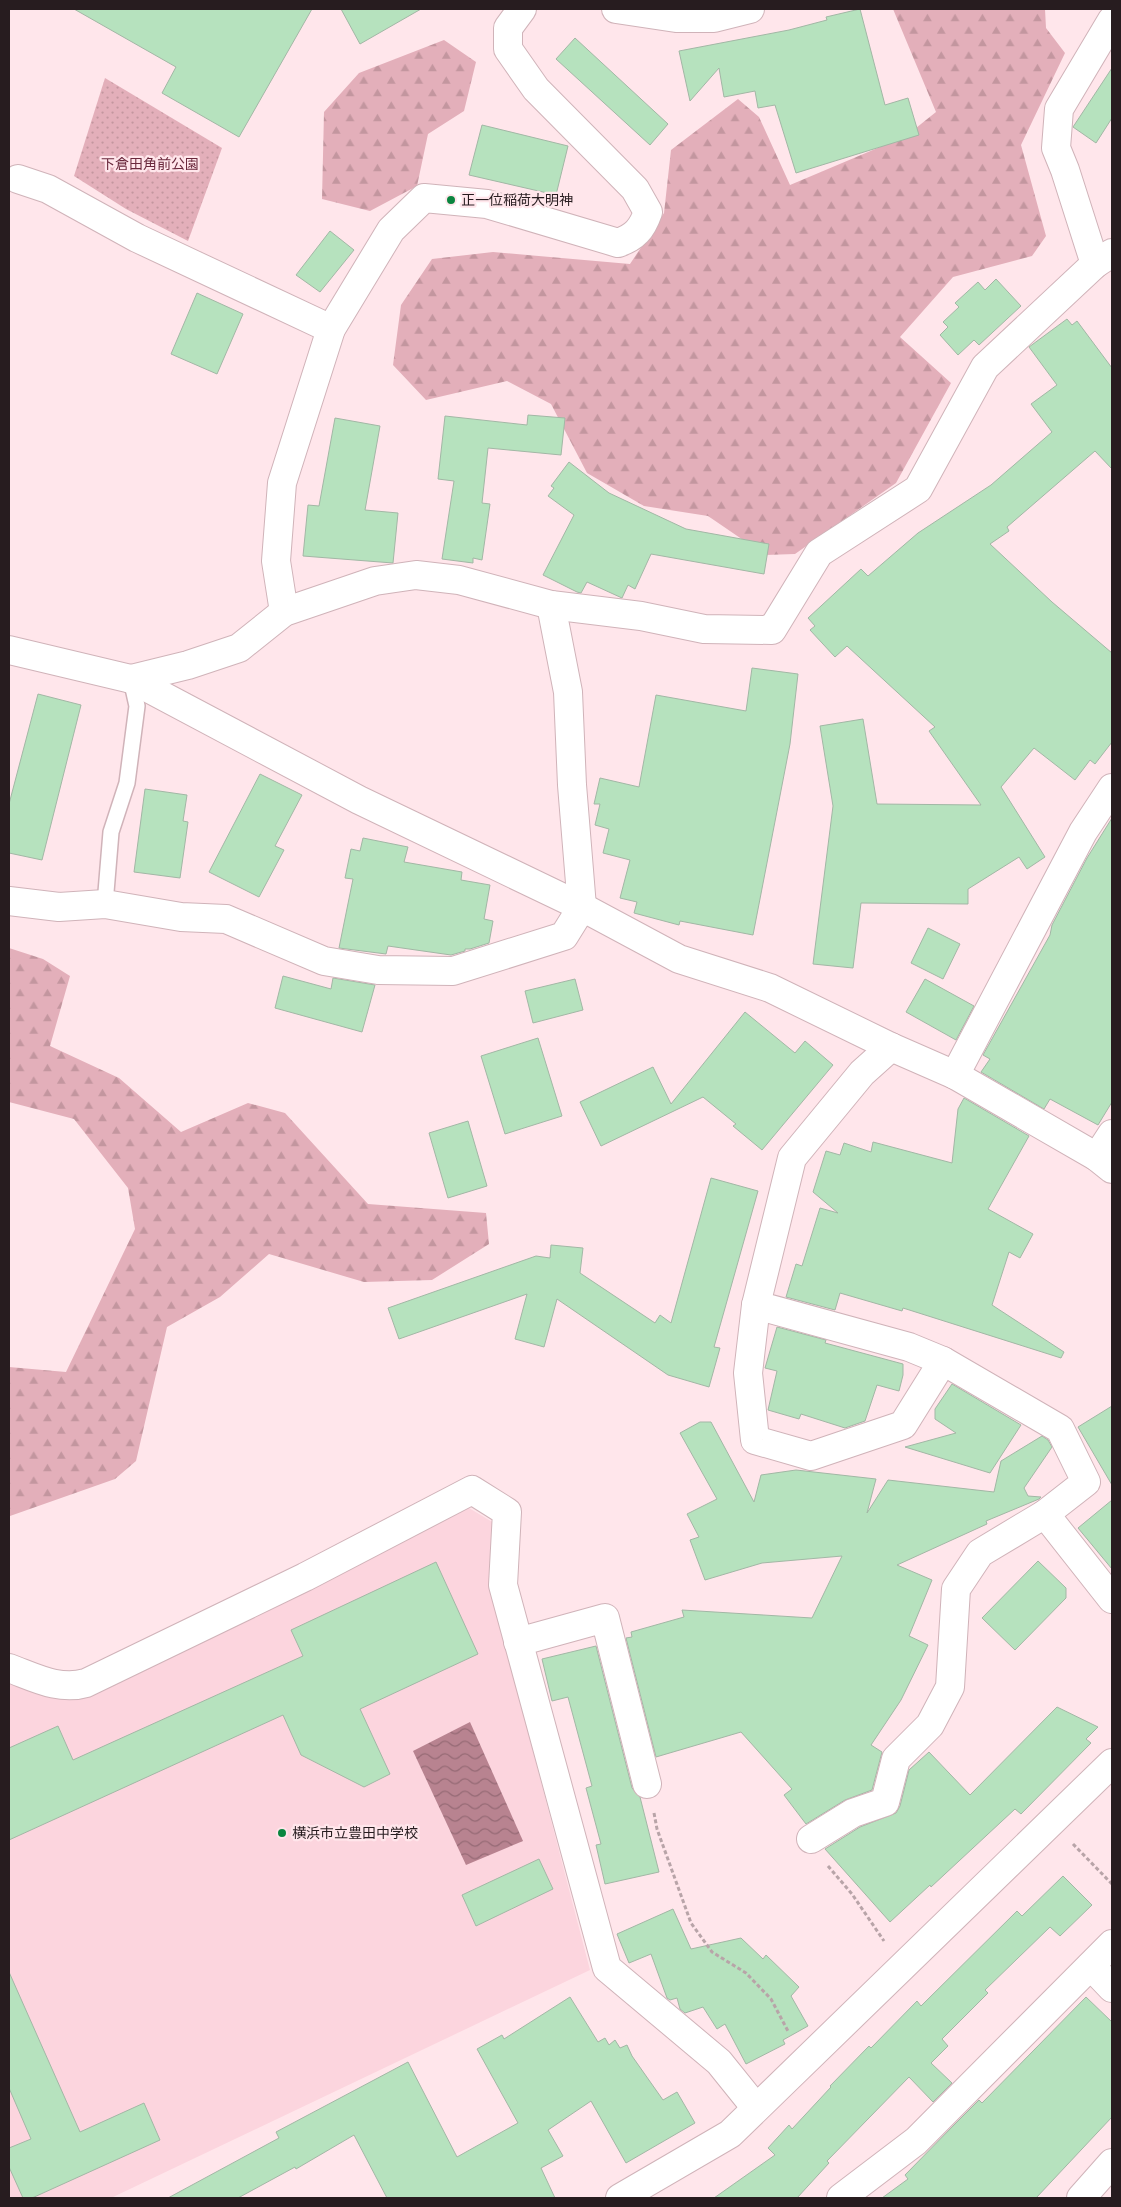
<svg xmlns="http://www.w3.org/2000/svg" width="1121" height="2207" viewBox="0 0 1121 2207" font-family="Inter,'Noto Sans JP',sans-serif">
	<defs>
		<pattern id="forest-firs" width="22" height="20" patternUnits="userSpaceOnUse" patternTransform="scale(1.25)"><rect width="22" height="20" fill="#e3afba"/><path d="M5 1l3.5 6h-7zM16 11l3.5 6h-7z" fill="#c3969f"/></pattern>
		<pattern id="park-dots" width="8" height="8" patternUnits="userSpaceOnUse" patternTransform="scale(1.25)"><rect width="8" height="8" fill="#e3afba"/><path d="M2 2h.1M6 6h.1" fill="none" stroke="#c3969f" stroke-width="1.8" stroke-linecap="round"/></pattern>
		<pattern id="water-waves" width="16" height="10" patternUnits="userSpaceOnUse" patternTransform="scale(1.25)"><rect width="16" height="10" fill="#b88390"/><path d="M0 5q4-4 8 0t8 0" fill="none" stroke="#966a75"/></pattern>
	</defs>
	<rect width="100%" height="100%" fill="#ffe6eb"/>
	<path fill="#fcd5de" d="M 469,1508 L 494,1523 L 491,1590 L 590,1970 L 111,2198 L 9,2198 L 9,1684 L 69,1697 Z"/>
	<g fill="url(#forest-firs)">
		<path d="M 893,9 L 1045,9 L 1046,28 L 1065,53 L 1021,145 L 1046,236 L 1032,256 L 953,277 L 900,337 L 951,383 L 896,483 L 795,554 L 765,555 L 708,516 L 644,506 L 587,473 L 551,404 L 507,381 L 426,400 L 393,365 L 401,305 L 432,259 L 493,252 L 630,264 L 664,213 L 671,150 L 738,99 L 759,117 L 790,185 L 906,136 L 936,112 Z"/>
		<path d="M 444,40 L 476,62 L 464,111 L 428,134 L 417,186 L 370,211 L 322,199 L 324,112 L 359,73 Z"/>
		<path d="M 9,948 L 43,959 L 70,976 L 50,1046 L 119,1078 L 181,1132 L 248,1103 L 285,1113 L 368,1204 L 486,1213 L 489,1244 L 432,1280 L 364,1282 L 269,1254 L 220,1297 L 167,1327 L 136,1461 L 115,1479 L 10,1516 L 9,1515 L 9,1367 L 66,1372 L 135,1229 L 128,1188 L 74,1119 L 9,1102 Z"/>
	</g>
	<path fill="url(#park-dots)" d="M 105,78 L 222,148 L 188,241 L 126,209 L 74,176 Z"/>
	<path fill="url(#water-waves)" d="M 470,1722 L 523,1841 L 466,1865 L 413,1751 Z"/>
	<g fill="#b6e2be" stroke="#a2b7a5">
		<path d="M 74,9 L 312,9 L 239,137 L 162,93 L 176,67 Z"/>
		<path d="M 341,9 L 421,9 L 360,44 Z"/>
		<path d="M 860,9 L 885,105 L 908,98 L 919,135 L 796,173 L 775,105 L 758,108 L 755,91 L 724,97 L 719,68 L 690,101 L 679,51 L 789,30 L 827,20 L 826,17 Z"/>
		<path d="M 575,38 L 668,124 L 650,145 L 556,59 Z"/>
		<path d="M 1112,68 L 1112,118 L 1096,143 L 1073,127 Z"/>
		<path d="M 482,125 L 568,146 L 556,195 L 469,175 Z"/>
		<path d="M 330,231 L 354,250 L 320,292 L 296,275 Z"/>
		<path d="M 996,279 L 1021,306 L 979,345 L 974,340 L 958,355 L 940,335 L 948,327 L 943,322 L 959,307 L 955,303 L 978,282 L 985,290 Z"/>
		<path d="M 197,293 L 243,314 L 217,374 L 171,354 Z"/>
		<path d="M 1067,319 L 1072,325 L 1077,321 L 1112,368 L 1112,469 L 1095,451 L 1007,527 L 1009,531 L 990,544 L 1052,602 L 1112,653 L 1112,742 L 1095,764 L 1090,760 L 1075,780 L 1034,748 L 1001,787 L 1045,857 L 1027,869 L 1019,857 L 968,889 L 968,904 L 861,903 L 853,968 L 813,964 L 833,806 L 820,726 L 863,719 L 877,804 L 981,805 L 929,731 L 935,727 L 847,646 L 835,657 L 810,630 L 815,626 L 808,618 L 861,569 L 868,576 L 918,533 L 991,485 L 1052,432 L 1031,404 L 1057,385 L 1029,347 Z"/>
		<path d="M 528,415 L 565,418 L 561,455 L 488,448 L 482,503 L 490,504 L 482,560 L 473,558 L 473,563 L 442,559 L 454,481 L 438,479 L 445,416 L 527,425 Z"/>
		<path d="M 335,418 L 380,426 L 365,510 L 398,513 L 393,563 L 303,556 L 308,505 L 319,506 Z"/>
		<path d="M 569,462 L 609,493 L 686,529 L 769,544 L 764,574 L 651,554 L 635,589 L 628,585 L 622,598 L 587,582 L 581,593 L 577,592 L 543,575 L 574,515 L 548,496 L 554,488 L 551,486 Z"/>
		<path d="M 752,668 L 798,674 L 790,744 L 753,935 L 680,921 L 679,925 L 634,913 L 637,902 L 620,898 L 630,860 L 603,853 L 609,829 L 595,825 L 600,804 L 594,804 L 600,778 L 639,787 L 656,695 L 746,711 Z"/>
		<path d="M 38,694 L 81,705 L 42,860 L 9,853 L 9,804 Z"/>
		<path d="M 260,774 L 302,795 L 275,846 L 284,850 L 259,897 L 209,872 Z"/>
		<path d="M 145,789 L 187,795 L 183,821 L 188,822 L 180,878 L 134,872 Z"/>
		<path d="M 1112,818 L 1112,1102 L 1098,1125 L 1050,1099 L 1044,1109 L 981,1072 L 990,1059 L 983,1055 L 1050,935 L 1052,925 L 1087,858 Z"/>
		<path d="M 363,838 L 408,847 L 404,862 L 462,872 L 461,880 L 490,885 L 484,919 L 493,921 L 489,943 L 470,949 L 465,949 L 465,951 L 451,955 L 388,946 L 386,954 L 339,948 L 353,879 L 345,878 L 351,849 L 360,851 Z"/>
		<path d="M 928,928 L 960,944 L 943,979 L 911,963 Z"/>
		<path d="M 283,976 L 331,989 L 333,978 L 375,985 L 362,1032 L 275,1008 Z"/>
		<path d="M 575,979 L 583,1010 L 533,1023 L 525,991 Z"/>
		<path d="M 925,979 L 974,1006 L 956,1040 L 906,1012 Z"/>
		<path d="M 745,1012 L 795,1053 L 805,1041 L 833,1065 L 762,1150 L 733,1126 L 736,1124 L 703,1097 L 601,1146 L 580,1102 L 653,1067 L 671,1104 Z"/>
		<path d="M 538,1038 L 562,1116 L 505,1134 L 481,1056 Z"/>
		<path d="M 964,1098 L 1029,1136 L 988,1209 L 1033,1234 L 1020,1258 L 1009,1252 L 992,1305 L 1064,1352 L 1061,1358 L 903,1308 L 902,1311 L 840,1293 L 835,1310 L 786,1297 L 796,1264 L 802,1266 L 820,1208 L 838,1213 L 813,1192 L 826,1151 L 840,1155 L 844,1143 L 871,1152 L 873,1142 L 952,1163 L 958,1109 Z"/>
		<path d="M 468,1121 L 487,1186 L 448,1198 L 429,1133 Z"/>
		<path d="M 711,1178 L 758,1191 L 714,1347 L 720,1348 L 709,1387 L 668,1375 L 557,1299 L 544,1347 L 515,1339 L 527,1294 L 399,1339 L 388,1308 L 536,1256 L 550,1258 L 551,1245 L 583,1248 L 580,1273 L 655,1323 L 660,1315 L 671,1323 Z"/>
		<path d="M 777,1327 L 826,1340 L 825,1343 L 903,1364 L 903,1375 L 899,1391 L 877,1385 L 865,1421 L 845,1428 L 801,1414 L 799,1419 L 768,1410 L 777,1371 L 765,1368 Z"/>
		<path d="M 952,1384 L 1021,1425 L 990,1473 L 905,1447 L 956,1433 L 935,1419 L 935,1409 Z"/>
		<path d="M 1112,1406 L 1112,1485 L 1078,1427 Z"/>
		<path d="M 700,1422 L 711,1422 L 754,1502 L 761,1475 L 796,1470 L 876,1479 L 867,1513 L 888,1480 L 994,1492 L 1001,1461 L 1042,1436 L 1048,1440 L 1052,1447 L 1024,1488 L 1028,1496 L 1041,1497 L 1039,1499 L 986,1521 L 987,1524 L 897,1565 L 932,1580 L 909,1636 L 928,1645 L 901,1700 L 871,1745 L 882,1752 L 872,1790 L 845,1800 L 806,1824 L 784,1795 L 792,1789 L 741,1732 L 656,1757 L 626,1638 L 632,1637 L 631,1632 L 684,1617 L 682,1610 L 812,1618 L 842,1556 L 762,1563 L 705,1580 L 690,1540 L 699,1537 L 687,1514 L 717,1499 L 680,1433 Z"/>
		<path d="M 1112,1500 L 1112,1569 L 1078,1528 Z"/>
		<path d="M 1038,1561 L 1066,1588 L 1066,1598 L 1015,1650 L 982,1618 Z"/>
		<path d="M 436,1562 L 478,1654 L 360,1709 L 390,1774 L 364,1787 L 301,1755 L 283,1715 L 9,1840 L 9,1748 L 58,1726 L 73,1760 L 303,1656 L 291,1630 Z"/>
		<path d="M 596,1646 L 632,1788 L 640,1797 L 659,1872 L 605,1884 L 596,1845 L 601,1844 L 586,1788 L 592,1786 L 568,1697 L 552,1701 L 542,1659 Z"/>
		<path d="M 1057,1707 L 1098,1727 L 1086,1739 L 1091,1743 L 1021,1814 L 1015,1809 L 931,1887 L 930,1885 L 890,1922 L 825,1849 L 860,1827 L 896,1813 L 900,1806 L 909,1770 L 929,1752 L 970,1795 Z"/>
		<path d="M 539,1859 L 553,1889 L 476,1926 L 462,1895 Z"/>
		<path d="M 1063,1876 L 1092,1905 L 1060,1936 L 1050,1927 L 985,1990 L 988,1993 L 942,2039 L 948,2046 L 931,2063 L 952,2083 L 933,2102 L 909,2077 L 827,2161 L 829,2163 L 797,2198 L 714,2198 L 775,2155 L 768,2148 L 789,2125 L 792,2129 L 831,2087 L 830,2086 L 869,2046 L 871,2048 L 917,2001 L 921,2006 L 1017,1911 L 1022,1916 Z"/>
		<path d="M 673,1909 L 691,1949 L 741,1938 L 763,1959 L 766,1955 L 799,1987 L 791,1996 L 808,2026 L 783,2040 L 785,2044 L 746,2064 L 725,2024 L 717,2029 L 703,2007 L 685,2013 L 680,2009 L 677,1998 L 670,2000 L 667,1998 L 651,1954 L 629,1963 L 617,1934 Z"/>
		<path d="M 9,1972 L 80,2132 L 144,2103 L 160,2140 L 32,2198 L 23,2198 L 9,2167 L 9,2148 L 31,2139 L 9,2088 Z"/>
		<path d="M 570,1997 L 598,2042 L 605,2038 L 609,2045 L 615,2040 L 620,2048 L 627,2045 L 632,2056 L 663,2100 L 677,2092 L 695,2123 L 626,2163 L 591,2101 L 548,2130 L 563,2156 L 541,2168 L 555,2198 L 387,2198 L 354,2135 L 296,2169 L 295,2167 L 238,2198 L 168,2198 L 279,2138 L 276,2132 L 408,2062 L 457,2157 L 518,2123 L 477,2049 L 502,2035 L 504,2039 Z"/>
		<path d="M 1086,1997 L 1112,2022 L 1112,2117 L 1036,2198 L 882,2198 L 908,2179 L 905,2175 L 955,2124 L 979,2100 L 982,2103 Z"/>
	</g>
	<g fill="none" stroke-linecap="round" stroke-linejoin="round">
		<defs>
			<path id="service" d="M 105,904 L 111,832 L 127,783 L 137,706 L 131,679"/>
			<g id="minor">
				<path d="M 616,9 L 676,18 L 714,18 L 750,9"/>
				<path d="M 18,179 L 48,189 L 137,238 L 331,329"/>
				<path d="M 1095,264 L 1065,170 L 1056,148 L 1059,109 L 1112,20"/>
				<path d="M 284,612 L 276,561 L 282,483 L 331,329 L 391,230 L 424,198 L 487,204 L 618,243 C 635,237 642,229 648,212 L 635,189 L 536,89 L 508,49 L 508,28 L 522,9"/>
				<path d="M 9,650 L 131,679 L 359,800 L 582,907 L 679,959 L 770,988 L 891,1047 L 955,1075 L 1097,1157 L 1112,1169"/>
				<path d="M 131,679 L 188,665 L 239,648 L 284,612 L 375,581 L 416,575 L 459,580 L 551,605 L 641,616 L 704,629 L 772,630 L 819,553 L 918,489 L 985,367 L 1095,264 L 1112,253"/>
				<path d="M 9,901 L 59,907 L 105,904 L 181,917 L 226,919 L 324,961 L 378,970 L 453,971 L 564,936 L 582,907 L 572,785 L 568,692 L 551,605"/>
				<path d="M 955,1075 L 1083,832 L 1112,788"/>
				<path d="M 1097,1157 L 1112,1134"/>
				<path d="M 756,1305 L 748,1373 L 755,1440 L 811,1456 L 903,1425 L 943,1361"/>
				<path d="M 1045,1514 L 1112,1599"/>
				<path d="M 518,1642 L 605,1618 L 647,1784"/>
				<path d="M 9,1668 C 34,1677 59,1691 86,1683 L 305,1577 L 472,1490 L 507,1512 L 503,1585 L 607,1968 L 719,2062 L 756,2108"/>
				<path d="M 811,1839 L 853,1813 L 885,1802 L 896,1759 L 930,1725 L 950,1687 L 956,1589 L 980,1553 L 1045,1514 L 1086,1482 L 1060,1429 L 943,1361 L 909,1347 L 756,1305 L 792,1158 L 862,1073 L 891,1047"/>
				<path d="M 1091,1966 L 1112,1988"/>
				<path d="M 620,2198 L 730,2134 L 1112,1763"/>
				<path d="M 841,2198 L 916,2141 L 1112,1944"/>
				<path d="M 1081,2198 L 1112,2163"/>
			</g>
		</defs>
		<use href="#service" stroke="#d0b3b9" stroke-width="18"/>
		<use href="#minor" stroke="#d0b3b9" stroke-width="30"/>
		<g stroke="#b8a4a8" stroke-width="3" stroke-dasharray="4 2.5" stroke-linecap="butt">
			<path d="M 654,1813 L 657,1829 L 691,1923 L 712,1952 L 746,1973 L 771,1999 L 789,2033"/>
			<path d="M 1073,1844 L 1112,1884"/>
			<path d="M 828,1866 L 852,1894 L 884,1941"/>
		</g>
		<use href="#service" stroke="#fff" stroke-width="15"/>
		<use href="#minor" stroke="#fff" stroke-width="28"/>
	</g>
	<g fill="#0a853f" stroke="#ffe6eb" stroke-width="2">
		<circle cx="451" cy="200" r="5"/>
		<circle cx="282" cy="1833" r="5"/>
	</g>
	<g text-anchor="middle" stroke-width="4.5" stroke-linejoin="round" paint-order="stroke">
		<g font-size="14" fill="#6a283c" stroke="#ffe6eb">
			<text x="150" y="169">下倉田角前公園</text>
		</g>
		<g font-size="14" fill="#271c1f" stroke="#ffe6eb" text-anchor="start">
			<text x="461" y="205">正一位稲荷大明神</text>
			<text x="292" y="1838">横浜市立豊田中学校</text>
		</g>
	</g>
	<rect width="1121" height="2207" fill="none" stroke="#271c1f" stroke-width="20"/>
</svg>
